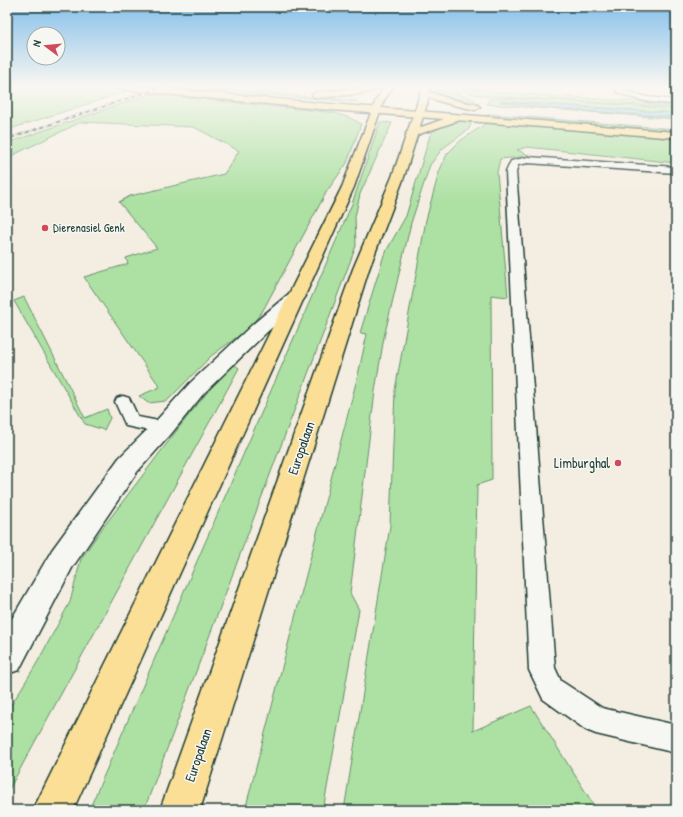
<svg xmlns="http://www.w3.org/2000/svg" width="683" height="817" viewBox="0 0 683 817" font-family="'Patrick Hand',sans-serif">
	<rect width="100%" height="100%" fill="#f4ede1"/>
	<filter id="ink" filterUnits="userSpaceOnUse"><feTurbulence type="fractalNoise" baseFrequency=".025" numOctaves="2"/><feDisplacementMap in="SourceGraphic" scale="8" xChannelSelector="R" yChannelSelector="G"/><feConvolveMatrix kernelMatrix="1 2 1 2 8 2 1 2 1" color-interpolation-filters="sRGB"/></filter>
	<g filter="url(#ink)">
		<g fill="#ade1a3" stroke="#668f6c">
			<path d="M 7,87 L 98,87 L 128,91 L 7,130 Z"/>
			<path d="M 163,87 L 200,87 L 357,101 L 355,102 Z"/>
			<path d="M 458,87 L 475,87 L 475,90 L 487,89 L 493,90 L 492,92 L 676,104 L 676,107 L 485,96 L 470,93 Z"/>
			<path d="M 436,90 L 457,93 L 475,100 L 475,103 L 446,98 L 434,93 Z"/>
			<path d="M 150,94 L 335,113 L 350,118 L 361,124 L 347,163 L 327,191 L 262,312 L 248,329 L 211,356 L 167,401 L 148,403 L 139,396 L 160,387 L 84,277 L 128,264 L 126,258 L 157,248 L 119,202 L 130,196 L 224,174 L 239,151 L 194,127 L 81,122 L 7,158 L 7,143 Z"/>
			<path d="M 496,98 L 554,100 L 676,109 L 676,113 L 501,101 L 546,108 L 676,117 L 676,119 L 487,104 L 489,99 Z"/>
			<path d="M 488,114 L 676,129 L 676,131 L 488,117 Z"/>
			<path d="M 467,121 L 471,123 L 469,129 L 442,149 L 430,165 L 411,223 L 384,337 L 375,391 L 350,593 L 359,610 L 323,810 L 245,810 L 358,375 L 367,334 L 360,333 L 384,255 L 406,216 L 430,135 C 438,125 455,122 467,121 Z"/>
			<path d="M 380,122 L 392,123 L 360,194 L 355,217 L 356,246 L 144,810 L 89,810 L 352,204 Z"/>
			<path d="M 495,123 L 676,138 L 676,163 L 527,147 L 517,150 L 531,156 L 500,159 L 497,172 L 508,297 L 491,295 L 492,480 L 477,485 L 473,731 L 531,706 L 597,810 L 344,810 L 390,526 L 395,390 L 426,220 L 439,172 L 447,154 L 460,141 L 485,124 Z"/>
			<path d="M 24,297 L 85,418 L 107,409 L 110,418 L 104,430 L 85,424 L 82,419 L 14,301 Z"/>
			<path d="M 235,365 L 239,368 L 7,793 L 7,712 L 37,663 L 70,602 L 81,559 L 98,534 L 184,421 L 228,367 Z"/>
		</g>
		<path fill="#8ed0f0" stroke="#6295a5" d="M 501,101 L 542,105 L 676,113 L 676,117 L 546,108 L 500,102 Z"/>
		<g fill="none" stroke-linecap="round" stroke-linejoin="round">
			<defs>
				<g id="service">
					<path d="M 615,87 L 621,87 L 622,90 L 647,97 L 676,100 L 676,104 C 655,103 636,101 617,92 Z"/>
					<path d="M 528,157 L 676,167 L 676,173 L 528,163 L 518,165 L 516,172 L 555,668 L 561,681 L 602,708 L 676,725 L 676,753 L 596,734 L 586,730 L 543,699 L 529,670 L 506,172 L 511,161 Z"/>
					<path d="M 123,396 L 129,398 L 138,417 L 169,423 L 172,428 L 169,433 L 163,434 L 126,426 L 115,402 L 117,398 Z"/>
				</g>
				<path id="minor" d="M 297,291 L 303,292 L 306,296 L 303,300 L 267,332 L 204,393 L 171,434 L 137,472 L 72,568 L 19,670 L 7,674 L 7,627 L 52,550 L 119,458 L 155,422 L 190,383 L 253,324 L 291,292 Z"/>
				<g id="secondary">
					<path d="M 385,87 L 393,87 L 383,102 L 377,102 L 376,100 Z"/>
					<path d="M 422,87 L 430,87 L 427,104 L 422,107 L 417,104 Z"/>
				</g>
				<g id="primary">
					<path d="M 380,97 L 384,100 L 354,187 L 73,810 L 33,810 L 342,187 L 376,100 Z"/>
					<path d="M 422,101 L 427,104 L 404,177 L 369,269 L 200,810 L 160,810 L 353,269 L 392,177 L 417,104 Z"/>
				</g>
				<g id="trunk">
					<path d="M 122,87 L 148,87 L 319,103 L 676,132 L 676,138 L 456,120 L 454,122 L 411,137 L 406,134 L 407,132 L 444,119 L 319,109 L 126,90 Z"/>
					<path d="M 368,87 L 381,87 L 380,89 L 360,94 L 316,98 L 312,95 L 316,92 Z"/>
					<path d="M 424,90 L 450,99 L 478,105 L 480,107 L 475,110 L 445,103 L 421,95 L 420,93 Z"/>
				</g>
			</defs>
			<use href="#service" stroke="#1f3d34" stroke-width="3"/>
			<use href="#minor" stroke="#1f3d34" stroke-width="3"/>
			<use href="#secondary" stroke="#1f3d34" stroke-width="3"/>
			<use href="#primary" stroke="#1f3d34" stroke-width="3"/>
			<use href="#trunk" stroke="#1f3d34" stroke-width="3"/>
			<use href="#service" fill="#f6f6f2" fill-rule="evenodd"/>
			<use href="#minor" fill="#f6f6f2" fill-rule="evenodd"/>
			<use href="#secondary" fill="#f6f6f2" fill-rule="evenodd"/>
			<use href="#primary" fill="#fbdf96" fill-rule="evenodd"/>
			<use href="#trunk" fill="#fbdf96" fill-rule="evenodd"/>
			<defs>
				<path id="rail" d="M 7,139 L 162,87"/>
			</defs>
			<use href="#rail" stroke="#1f3d34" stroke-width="2"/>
			<use href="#rail" stroke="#f6f6f2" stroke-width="1.5" stroke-dasharray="4" stroke-linecap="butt"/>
		</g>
	</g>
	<linearGradient id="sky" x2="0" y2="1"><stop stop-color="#84bfeb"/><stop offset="0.43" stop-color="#faf7f2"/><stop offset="1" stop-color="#faf7f2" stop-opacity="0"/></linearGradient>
	<rect width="683" height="201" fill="url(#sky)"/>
	<g fill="#d1495b" stroke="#f6f6f2" stroke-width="1.5">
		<circle cx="45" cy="228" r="4"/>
		<circle cx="618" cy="463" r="4"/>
	</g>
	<g text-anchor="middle" stroke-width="3" stroke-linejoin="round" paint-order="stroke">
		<g font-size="12" fill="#1f3d34" stroke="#f6f6f2" text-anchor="start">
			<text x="53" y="232">Dierenasiel Genk</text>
		</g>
		<g font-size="14" fill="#1f3d34" stroke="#f6f6f2">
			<text transform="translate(301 448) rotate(-71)" y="5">Europalaan</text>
			<text transform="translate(198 755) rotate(-71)" y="5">Europalaan</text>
		</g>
		<g font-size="14" fill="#1f3d34" stroke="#f6f6f2" text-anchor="end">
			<text x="610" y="468">Limburghal</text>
		</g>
	</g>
	<rect width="683" height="817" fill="none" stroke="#f6f6f2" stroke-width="24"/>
	<rect x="12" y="12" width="659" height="793" fill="none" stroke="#1f3d34" stroke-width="1.5" filter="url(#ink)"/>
	<g transform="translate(46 46) rotate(286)"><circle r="19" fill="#f6f6f2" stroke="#a0aca6"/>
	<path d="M0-3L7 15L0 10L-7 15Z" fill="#d1495b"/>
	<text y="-6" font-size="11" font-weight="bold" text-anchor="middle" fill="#1f3d34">N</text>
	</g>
</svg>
